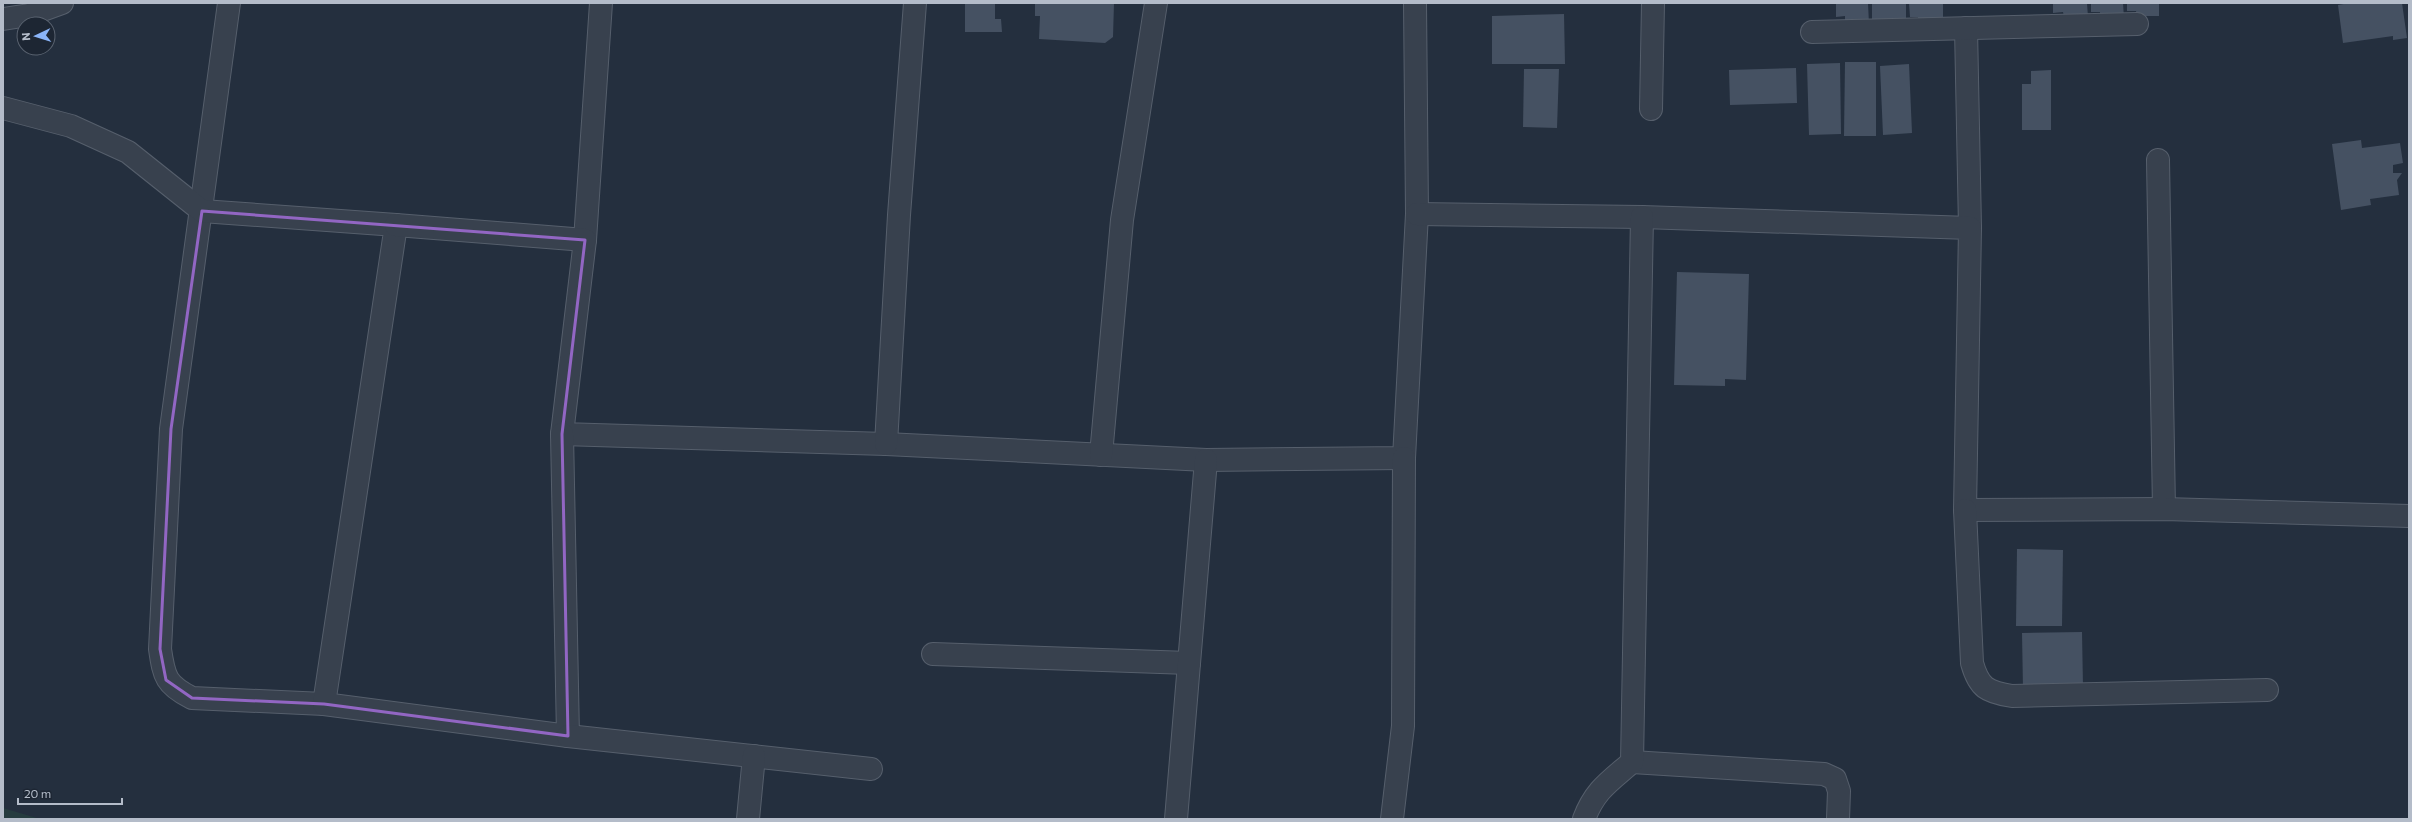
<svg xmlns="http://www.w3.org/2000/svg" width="2412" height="822" viewBox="0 0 2412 822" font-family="Commissioner,sans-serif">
	<rect width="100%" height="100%" fill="#242f3e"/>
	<path fill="#263c3f" d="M 3,808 L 40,819 L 3,819 Z"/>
	<g fill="#455162">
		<path d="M 965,3 L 995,3 L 995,19 L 1001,19 L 1002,32 L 965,32 Z"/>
		<path d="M 1035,3 L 1114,3 L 1113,37 L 1105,43 L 1039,39 L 1040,16 L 1035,16 Z"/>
		<path d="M 1836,3 L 1868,3 L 1869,24 L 1845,25 L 1845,16 L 1836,17 Z"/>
		<path d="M 1872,3 L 1906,3 L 1906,25 L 1872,21 Z"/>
		<path d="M 1909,3 L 1943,3 L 1943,22 L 1918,23 L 1918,17 L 1910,17 Z"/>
		<path d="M 2053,3 L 2087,3 L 2088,17 L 2064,17 L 2063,12 L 2053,13 Z"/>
		<path d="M 2091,3 L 2123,3 L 2124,18 L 2100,18 L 2100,12 L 2091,12 Z"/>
		<path d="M 2127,3 L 2159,3 L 2159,16 L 2137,16 L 2136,11 L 2127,11 Z"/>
		<path d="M 2349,3 L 2402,3 L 2407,38 L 2393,40 L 2393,36 L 2343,43 L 2338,5 Z"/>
		<path d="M 1564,14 L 1565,64 L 1492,64 L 1492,16 Z"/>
		<path d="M 1845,62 L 1876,62 L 1876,136 L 1844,136 Z"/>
		<path d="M 1840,63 L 1841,134 L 1809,135 L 1807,64 Z"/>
		<path d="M 1909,64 L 1912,133 L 1883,135 L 1880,66 Z"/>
		<path d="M 1796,68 L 1797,103 L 1730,105 L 1729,70 Z"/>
		<path d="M 1524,69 L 1559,69 L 1557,128 L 1523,127 Z"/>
		<path d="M 2051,70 L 2051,130 L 2022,130 L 2022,84 L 2031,84 L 2031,71 Z"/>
		<path d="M 2361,140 L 2362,148 L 2400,143 L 2403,163 L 2393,165 L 2393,173 L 2402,173 L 2397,180 L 2399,195 L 2370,199 L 2371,205 L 2341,210 L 2332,144 Z"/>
		<path d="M 1677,272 L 1749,274 L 1746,380 L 1725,379 L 1725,386 L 1674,385 Z"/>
		<path d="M 2017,549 L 2063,550 L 2062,626 L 2016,626 Z"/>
		<path d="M 2082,632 L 2083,687 L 2023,689 L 2022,633 Z"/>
	</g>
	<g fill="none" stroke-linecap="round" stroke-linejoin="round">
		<defs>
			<g id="minor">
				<path d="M 229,3 L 171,429 L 160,649 C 164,677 166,685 192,698 L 324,704"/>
				<path d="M 601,3 L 585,240 L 562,434 L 886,444 L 1206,460 L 1404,458 L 1417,214 L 1415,3"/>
				<path d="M 3,19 L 29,15 L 62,3"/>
				<path d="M 1966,28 L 1970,228"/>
				<path d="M 1812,32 L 2137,24"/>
				<path d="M 3,108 L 71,126 L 128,152 L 202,211 L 396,225 L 324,704 L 568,736 L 562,434"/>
				<path d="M 1651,109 L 1653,3"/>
				<path d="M 2158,160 L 2164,509"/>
				<path d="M 1417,214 L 1642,217 L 1970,228 L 1965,510 L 2164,509 L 2409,516"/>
				<path d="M 396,225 L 585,240"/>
				<path d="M 886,444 L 899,215 L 915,3"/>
				<path d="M 1101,455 L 1122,220 L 1156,3"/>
				<path d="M 1965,510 L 1972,663 C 1979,688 1987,692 2012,696 L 2267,690"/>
				<path d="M 933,654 L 1189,663"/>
				<path d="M 568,736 L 871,769"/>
				<path d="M 1632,762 L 1824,774 L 1835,779 L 1839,791 L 1838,819"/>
				<path d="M 748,819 L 754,756"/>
				<path d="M 1176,819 L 1206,460"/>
				<path d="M 1392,819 L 1403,726 L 1404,458"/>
				<path d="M 1584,819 C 1595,790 1609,782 1632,762 L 1642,217"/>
			</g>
		</defs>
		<use href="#minor" stroke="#565f6c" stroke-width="24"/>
		<use href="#minor" stroke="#38414e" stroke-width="22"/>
	</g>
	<path fill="none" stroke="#9266c3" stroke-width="3" stroke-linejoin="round" d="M 202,211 L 585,240 L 562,434 L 568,736 L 324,704 L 192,698 L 166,680 L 160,649 L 171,429 Z"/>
	<rect width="2412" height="822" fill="none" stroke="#b4bcc9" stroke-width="8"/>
	<g transform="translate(36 36) rotate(266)"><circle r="19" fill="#1d2633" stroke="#59626f"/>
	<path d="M0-3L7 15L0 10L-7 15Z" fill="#8ab4f8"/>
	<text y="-6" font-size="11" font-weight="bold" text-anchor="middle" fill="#b4bcc9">N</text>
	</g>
	<path d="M18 798v6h104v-6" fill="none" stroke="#b4bcc9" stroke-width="2"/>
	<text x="24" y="798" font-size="12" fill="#b4bcc9" stroke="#1d2633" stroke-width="3" paint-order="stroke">20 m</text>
</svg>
